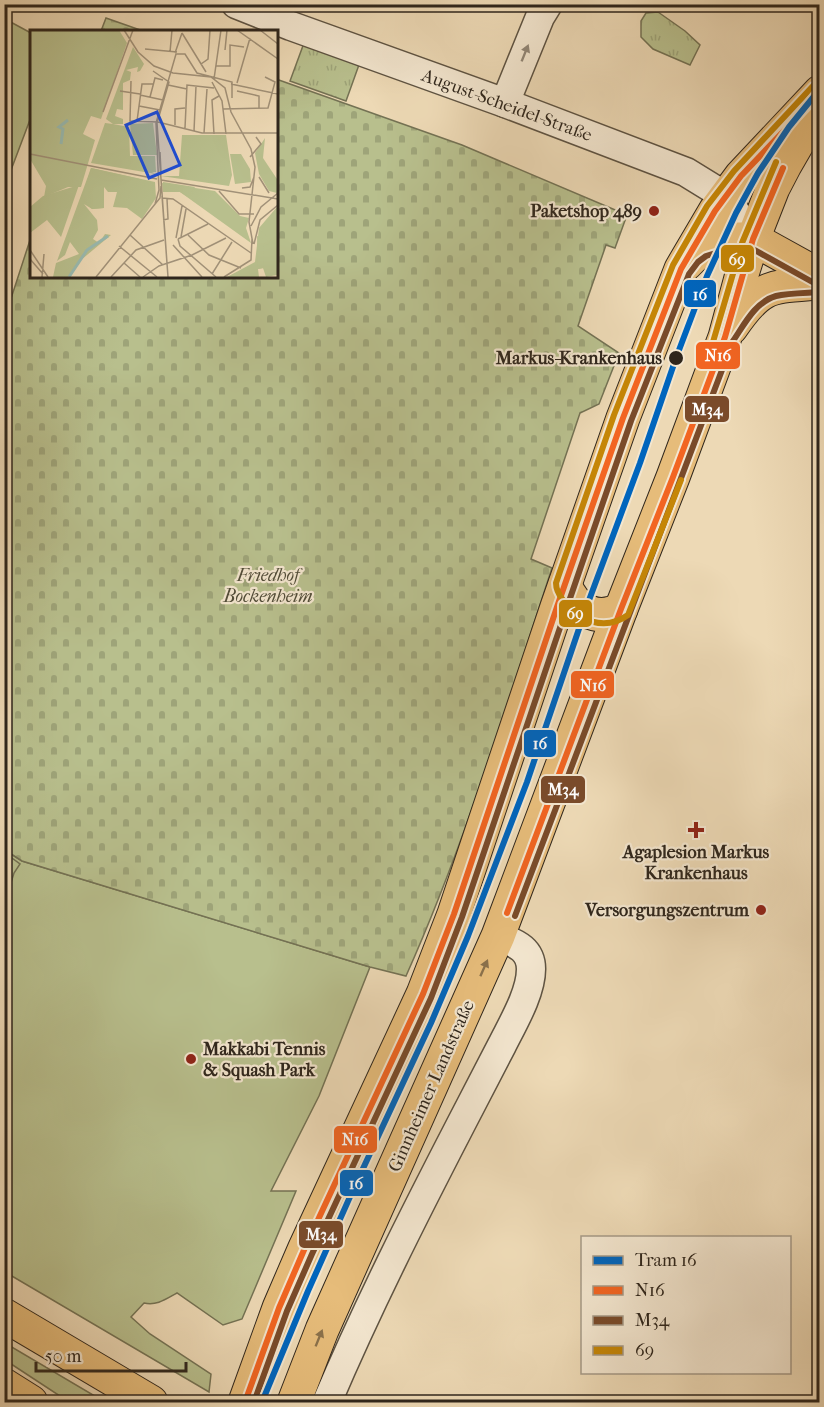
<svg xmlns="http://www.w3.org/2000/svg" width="824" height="1407" viewBox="0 0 824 1407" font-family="'IM FELL French Canon',serif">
	<defs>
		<pattern id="cemetery-stones" width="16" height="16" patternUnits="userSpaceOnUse" patternTransform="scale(1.5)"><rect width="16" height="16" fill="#b8bf8d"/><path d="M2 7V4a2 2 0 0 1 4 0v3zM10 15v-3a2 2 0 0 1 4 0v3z" fill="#9ea479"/></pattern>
		<pattern id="park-tufts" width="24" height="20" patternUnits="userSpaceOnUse" patternTransform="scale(1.5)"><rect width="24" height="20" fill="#b8bf8d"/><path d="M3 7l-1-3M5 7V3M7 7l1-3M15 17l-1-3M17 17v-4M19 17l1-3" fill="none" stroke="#9ea479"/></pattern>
	</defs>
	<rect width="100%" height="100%" fill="#edd9b5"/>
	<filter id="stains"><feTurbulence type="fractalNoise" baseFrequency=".00333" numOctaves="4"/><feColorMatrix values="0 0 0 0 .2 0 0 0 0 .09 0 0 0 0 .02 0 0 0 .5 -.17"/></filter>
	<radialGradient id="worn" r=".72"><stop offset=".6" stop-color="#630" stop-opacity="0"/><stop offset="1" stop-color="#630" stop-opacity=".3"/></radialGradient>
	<g fill="#b8bf8d" stroke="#747254" stroke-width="1.5">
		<path d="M 5,19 L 31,33 L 31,117 L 5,186 Z"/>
		<path d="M 5,850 L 22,861 L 370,967 L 319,1096 L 271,1191 L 296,1191 L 242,1319 L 223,1325 L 177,1293 C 166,1299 157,1306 144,1303 L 131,1317 L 150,1334 L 211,1374 L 209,1392 L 5,1272 Z"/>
		<path d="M 4,1343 L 5,1343 L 105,1402 L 69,1402 L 5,1360 Z"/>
	</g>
	<g fill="url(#cemetery-stones)" stroke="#747254" stroke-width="1.5">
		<path d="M 106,18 L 143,31 L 101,31 Z"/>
		<path d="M 276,79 L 462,145 L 627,215 L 615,248 L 606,245 L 578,326 L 619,353 L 599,404 L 580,413 L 531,559 L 552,568 C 507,705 465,844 406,976 L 370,967 L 22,861 L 5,850 L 4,320 L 31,237 L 32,276 L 276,276 Z"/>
	</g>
	<g fill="url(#park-tufts)" stroke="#747254" stroke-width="1.5">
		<path d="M 658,12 L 685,31 L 700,45 L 690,65 L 653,49 L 641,37 L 641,21 L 646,13 Z"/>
		<path d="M 304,43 L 360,62 L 346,101 L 290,81 Z"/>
		<path d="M 5,853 L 20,864 L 14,873 L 5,902 Z"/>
	</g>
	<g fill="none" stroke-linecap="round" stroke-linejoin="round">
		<defs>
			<g id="minor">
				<path d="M 236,4 L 291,26 L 505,103 L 686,172 L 725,196 L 753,239"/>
				<path d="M 505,103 L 540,17 L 548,4"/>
				<path d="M 327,1402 C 367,1308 413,1217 460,1126 C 474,1099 488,1072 502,1045 C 513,1023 531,993 531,969 C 531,948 514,943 498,936"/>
			</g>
			<g id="major">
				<path d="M 686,264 L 702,248 L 713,244 L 732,239 L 753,239 L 820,276"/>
				<path d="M 731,328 C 761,284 769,287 820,283"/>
				<path d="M 565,585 C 575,609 596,623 621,609"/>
				<path d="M 245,1402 L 279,1308 L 304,1250 L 423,994 L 454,914 L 557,607 L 623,418 L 681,269 L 715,211 L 741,176 L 820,92"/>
				<path d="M 294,1402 L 322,1330 L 498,936 L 621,609 L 673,477 L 725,337 L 742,274 L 753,239 L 773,188 L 785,165 L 811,120"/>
			</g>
			<g id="highway">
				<path d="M 4,1315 L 151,1402"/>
				<path d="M 4,1385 L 31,1402"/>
			</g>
		</defs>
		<use href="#minor" stroke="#5e5342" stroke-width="31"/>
		<use href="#major" stroke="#2f261c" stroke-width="35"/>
		<use href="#highway" stroke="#2f261c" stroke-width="35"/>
		<use href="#minor" stroke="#f3e6cf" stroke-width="28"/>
		<use href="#major" stroke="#e6bc7a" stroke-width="33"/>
		<use href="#highway" stroke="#e6bc7a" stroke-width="33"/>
		<defs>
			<g id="bus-1">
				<path d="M 507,913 L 621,609 L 673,477 L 716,362 L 725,337 L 753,239 L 783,168"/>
				<path d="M 245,1402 L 279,1308 L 304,1250 L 423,994 L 454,914 L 557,607 L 623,418 L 681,269 L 715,211 L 741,176 L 820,93"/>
			</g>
			<g id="bus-2">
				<path d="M 515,916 L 733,341 C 744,325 755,302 776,296 C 788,293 806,293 820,292"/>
				<path d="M 254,1402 L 287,1311 L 312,1254 L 431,998 L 462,917 L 566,610 L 631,421 L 689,274 L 698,262 L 706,256 L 725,250 L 751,248 L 816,284"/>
			</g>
			<g id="bus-3">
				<path d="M 708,359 L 742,243 L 776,162"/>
				<path d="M 681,480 L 628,615 C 606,631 577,622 563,600 C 559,595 556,589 556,583 L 614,415 L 673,265 L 707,206 L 734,171 L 813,86"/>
			</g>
		</defs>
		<use href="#bus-1" stroke="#f3e6cf" stroke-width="10"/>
		<use href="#bus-2" stroke="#f3e6cf" stroke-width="10"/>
		<use href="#bus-3" stroke="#f3e6cf" stroke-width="10"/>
		<use href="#bus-1" stroke="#f26522" stroke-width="6"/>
		<use href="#bus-2" stroke="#7a4b2a" stroke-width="6"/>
		<use href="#bus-3" stroke="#c58607" stroke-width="6"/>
		<defs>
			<path id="tram-1" d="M 262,1402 L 308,1291 L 353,1190 L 431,1023 L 468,936 L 527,782 L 585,611 L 640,463 L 676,358 L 707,276 L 736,213 L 758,173 L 789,127 L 820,89"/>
		</defs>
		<use href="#tram-1" stroke="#f3e6cf" stroke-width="10"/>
		<use href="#tram-1" stroke="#0065bd" stroke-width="6"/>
	</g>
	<defs><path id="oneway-solid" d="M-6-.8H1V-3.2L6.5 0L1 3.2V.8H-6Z" transform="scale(1.5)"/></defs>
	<use fill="#918676" href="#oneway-solid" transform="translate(525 53) rotate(-68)"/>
	<g fill="#8a714b">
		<use href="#oneway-solid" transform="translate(484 968) rotate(-66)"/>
		<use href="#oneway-solid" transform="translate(319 1338) rotate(-68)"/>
	</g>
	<g fill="#8f2418" stroke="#f3e6cf" stroke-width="2">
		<circle cx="654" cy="211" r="6"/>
		<path d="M693 821h6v6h6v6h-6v6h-6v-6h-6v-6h6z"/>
		<circle cx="761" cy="910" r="6"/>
		<circle cx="191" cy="1059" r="6"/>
	</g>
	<circle fill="#2f261c" stroke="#f3e6cf" stroke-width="2" cx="676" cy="358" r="8"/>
	<g text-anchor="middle" stroke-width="4.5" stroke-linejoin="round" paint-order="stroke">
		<g font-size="18" fill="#2f261c" stroke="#f3e6cf">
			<text transform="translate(507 105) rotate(20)" y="6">August-Scheidel-Straße</text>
			<text transform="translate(431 1086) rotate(-66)" y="6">Ginnheimer Landstraße</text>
		</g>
		<g font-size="18" font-weight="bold" fill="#2f261c" stroke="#f3e6cf" text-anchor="end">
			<text x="642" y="217">Paketshop 489</text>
			<text x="696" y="858" text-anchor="middle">Agaplesion Markus<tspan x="696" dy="21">Krankenhaus</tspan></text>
			<text x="749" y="916">Versorgungszentrum</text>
			<text x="203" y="1055" text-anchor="start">Makkabi Tennis<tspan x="203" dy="21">&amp; Squash Park</tspan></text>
		</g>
		<g font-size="18" font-weight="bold" fill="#2f261c" stroke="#f3e6cf" text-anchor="end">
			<text x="662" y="364">Markus-Krankenhaus</text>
		</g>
		<g font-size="18" font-style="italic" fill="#514c38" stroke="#f3e6cf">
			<text x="268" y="581">Friedhof<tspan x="268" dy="21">Bockenheim</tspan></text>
		</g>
	</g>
	<g transform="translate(30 30)">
		<rect width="248" height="248" fill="#edd9b5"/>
		<path d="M 103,17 L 114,34 L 110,41 L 107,42 L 108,37 L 96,40 L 101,42 L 100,50 L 93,53 L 93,80 L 87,79 L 85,86 L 93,89 L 93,94 L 83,94 L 99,97 L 100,126 L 125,126 L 126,142 L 122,142 L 126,144 L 61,133 L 75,93 L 83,94 L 76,89 ZM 152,105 L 196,105 L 202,145 L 199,156 L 131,146 L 149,146 ZM 200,124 L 211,124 L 220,139 L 221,152 L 205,154 ZM 61,138 L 125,152 L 126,168 L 112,189 L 97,178 L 83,177 L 87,162 L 78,162 L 74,157 L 74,178 L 62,179 L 54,174 L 67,190 L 68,200 L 63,209 L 69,213 L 75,204 L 81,205 L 51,230 L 38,247 L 23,247 L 26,233 L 49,224 L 40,212 L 35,225 L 27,231 ZM 132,153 L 185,161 L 210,186 L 219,188 L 216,198 L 221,213 L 150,162 L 133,162 ZM 49,155 L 31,207 L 17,190 L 0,203 L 0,177 L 13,166 ZM 229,198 L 248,217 L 247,245 L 236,247 L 233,238 L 228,239 L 229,247 L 197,247 L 225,232 Z" fill="#b8bf8d"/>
		<path d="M 248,188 L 238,196 L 247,217 L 240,211 L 238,215 L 233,213 L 234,238 L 228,239 L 227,206 L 240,211 L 229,198 Z" fill="#b8bf8d"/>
		<path d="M 123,93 L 127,125 L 103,125 L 100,94 Z" fill="#b8bf8d"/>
		<path d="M 0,0 L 89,0 L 97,13 L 71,89 L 61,86 L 53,104 L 65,110 L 51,157 L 38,157 L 14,167 L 16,156 L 0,129 ZM 235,108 L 233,128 L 247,149 L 247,163 L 239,161 L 229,144 L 225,123 ZM 61,138 L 110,149 L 74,151 L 74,178 L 62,179 L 52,168 ZM 133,152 L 165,157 L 158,167 L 150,162 L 133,162 ZM 247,177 L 247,217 L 229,198 Z" fill="#b8bf8d"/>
		<path fill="none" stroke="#99bab0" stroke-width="3" d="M 31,114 L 33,99 L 29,97 L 38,90M 39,247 L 57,220 L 78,206"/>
		<path fill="none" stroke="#a19178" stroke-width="1.5" d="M 94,0 L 108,22 L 124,36 L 143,43 L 181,47 L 195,58 L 201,82 L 221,119 L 225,137 L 219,192 L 223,214M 207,0 L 248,29M 230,0 L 248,14M 152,3 L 176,42M 115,19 L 147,22M 195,20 L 197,0M 140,22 L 142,0M 145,23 L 152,3M 171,34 L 178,29 L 180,0M 186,36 L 200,36 L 200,15 L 214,17M 123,41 L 139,52 L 127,93 L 138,247M 184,49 L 191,0M 101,51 L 100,91 L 128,92M 182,52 L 192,71 L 196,104M 207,53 L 220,8M 201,54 L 248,64M 138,55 L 157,59M 90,61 L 110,64M 207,61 L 229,66 L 229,78M 110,65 L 133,70M 120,67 L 125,48 L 133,50M 109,76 L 130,80M 193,79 L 238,78 L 245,52 L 235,47M 73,82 L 103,0M 107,91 L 112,54 L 123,54M 128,92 L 172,103 L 248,103M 145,95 L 145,79 L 155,78M 155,98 L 157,55 L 184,58M 164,101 L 166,56M 174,103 L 177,59M 184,104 L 182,70 L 189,66M 130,122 L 131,142M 0,124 L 127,149M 220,127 L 231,114 L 226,107M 229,147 L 239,163M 131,150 L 248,169M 212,158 L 220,157 L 224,147M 189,161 L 209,184 L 224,184M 132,166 L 138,247M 132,168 L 143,169 L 221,223M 125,174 L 129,160 L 126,93 L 146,24 L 155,24 L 167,43 L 202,52 L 202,68M 133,190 L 138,189 L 137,169M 221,196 L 231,177 L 248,163M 100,205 L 133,235M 158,205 L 179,225 L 211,238M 151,207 L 156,179M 146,208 L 152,176M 148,209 L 150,216 L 186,247M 148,209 L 178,194M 224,214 L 230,190 L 248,175M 143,215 L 172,247M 89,216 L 127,247M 0,220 L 18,247M 0,229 L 13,244M 94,233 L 110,247M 182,244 L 202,212M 12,247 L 14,224M 66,247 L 130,168 L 131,156M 81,247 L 106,220 L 134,210M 113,247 L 129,236 L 162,225 L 196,208M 194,247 L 221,230 L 222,209"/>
		<path fill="#1d4ed8" fill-opacity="0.15" stroke="#1d4ed8" stroke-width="3" d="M 127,82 L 150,135 L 119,148 L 96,95 Z"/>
		<rect width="248" height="248" fill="none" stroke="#2f261c" stroke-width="3"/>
	</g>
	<g stroke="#f3e6cf" stroke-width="2">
		<rect x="720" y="244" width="35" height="29" rx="6" fill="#c58607"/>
		<rect x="683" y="279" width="34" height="29" rx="6" fill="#0065bd"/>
		<rect x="695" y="341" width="46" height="29" rx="6" fill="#f26522"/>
		<rect x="684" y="395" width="46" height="28" rx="6" fill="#7a4b2a"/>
		<rect x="558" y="599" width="35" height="29" rx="6" fill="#c58607"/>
		<rect x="570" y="670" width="45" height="29" rx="6" fill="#f26522"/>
		<rect x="523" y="729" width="34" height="29" rx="6" fill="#0065bd"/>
		<rect x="540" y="775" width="46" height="29" rx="6" fill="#7a4b2a"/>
		<rect x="333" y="1125" width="45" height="29" rx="6" fill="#f26522"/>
		<rect x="339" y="1169" width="35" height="28" rx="6" fill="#0065bd"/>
		<rect x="298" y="1220" width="46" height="29" rx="6" fill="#7a4b2a"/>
	</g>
	<g font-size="16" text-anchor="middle" font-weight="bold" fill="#fff">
		<text x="737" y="265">69</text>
		<text x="700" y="300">16</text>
		<text x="718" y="361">N16</text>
		<text x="707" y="415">M34</text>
		<text x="575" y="619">69</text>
		<text x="593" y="691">N16</text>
		<text x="540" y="749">16</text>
		<text x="563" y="795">M34</text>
		<text x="355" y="1145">N16</text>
		<text x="356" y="1189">16</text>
		<text x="321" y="1240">M34</text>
	</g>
	<rect width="824" height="1407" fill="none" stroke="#edd9b5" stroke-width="24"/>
	<rect x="6" y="6" width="812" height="1395" fill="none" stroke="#2f261c" stroke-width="3"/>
	<rect x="12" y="12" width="800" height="1383" fill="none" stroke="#2f261c" stroke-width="1.5"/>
	<rect x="581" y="1236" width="210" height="138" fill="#f3e6cf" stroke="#a59987" stroke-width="1.5"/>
	<rect x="593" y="1256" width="30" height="9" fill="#0065bd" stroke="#a59987" stroke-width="1.5"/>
	<text x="635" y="1266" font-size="18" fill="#2f261c">Tram 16</text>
	<rect x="593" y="1286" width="30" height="9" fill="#f26522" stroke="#a59987" stroke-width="1.5"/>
	<text x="635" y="1296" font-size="18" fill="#2f261c">N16</text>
	<rect x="593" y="1316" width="30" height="9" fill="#7a4b2a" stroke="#a59987" stroke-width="1.5"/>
	<text x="635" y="1326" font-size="18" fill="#2f261c">M34</text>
	<rect x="593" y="1346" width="30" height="9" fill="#c58607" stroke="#a59987" stroke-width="1.5"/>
	<text x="635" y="1356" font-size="18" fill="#2f261c">69</text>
	<path d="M36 1362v9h150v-9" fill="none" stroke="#2f261c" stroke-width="3"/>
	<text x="45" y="1362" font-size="18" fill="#2f261c" stroke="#f3e6cf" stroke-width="4.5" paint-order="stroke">50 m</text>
	<rect width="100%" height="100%" filter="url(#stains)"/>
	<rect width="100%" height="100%" fill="url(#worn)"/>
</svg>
